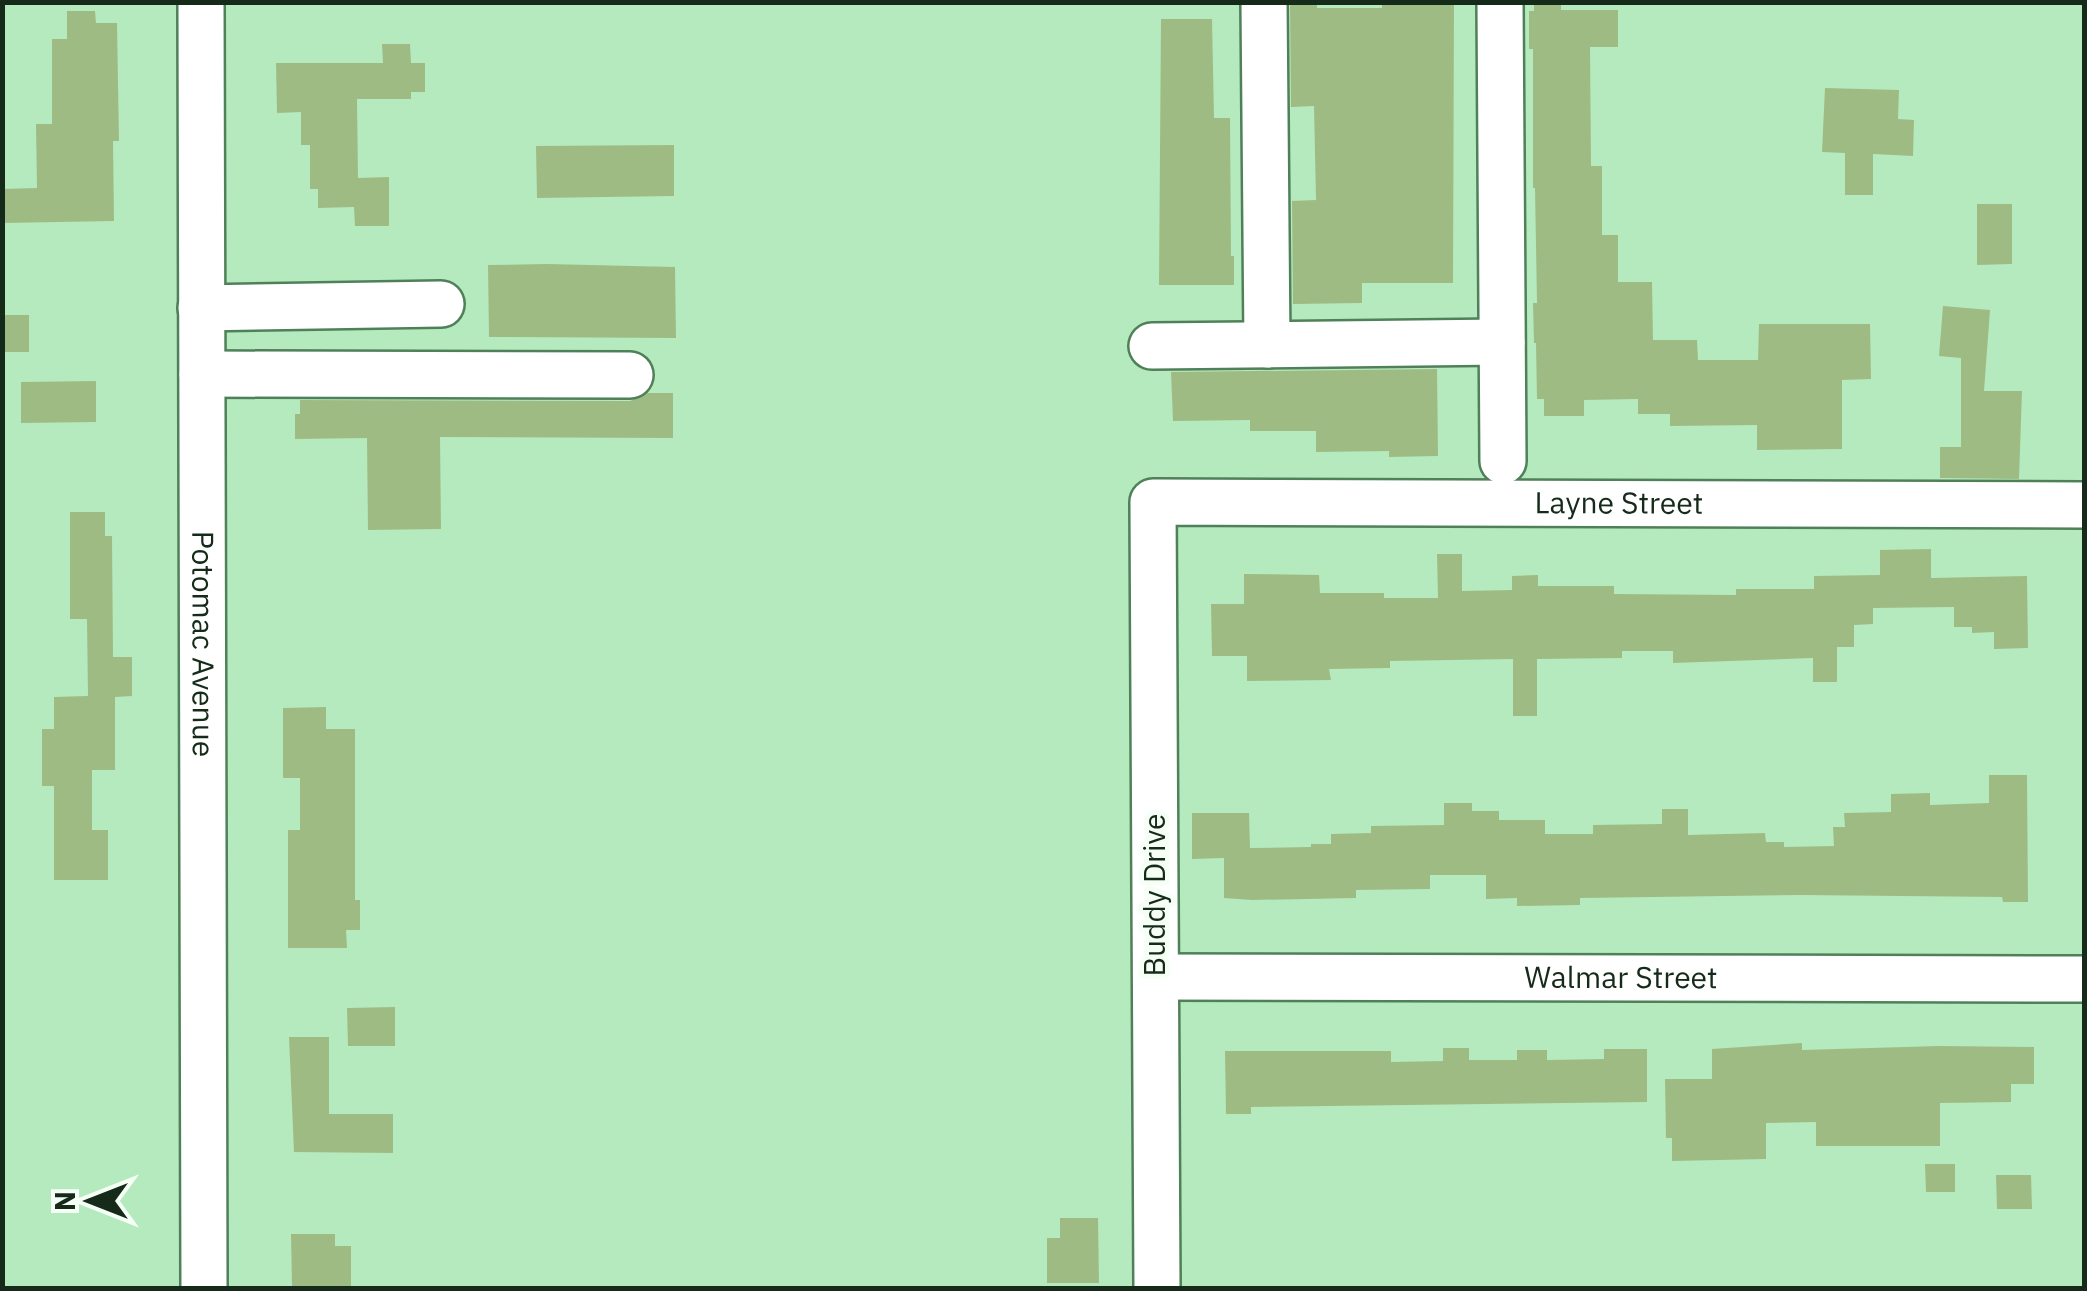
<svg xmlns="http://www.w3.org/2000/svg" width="2087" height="1291" viewBox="0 0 2087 1291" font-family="'IBM Plex Sans',sans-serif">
	<rect width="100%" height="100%" fill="#b5eabe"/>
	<g fill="#9fbb84">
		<path d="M 1290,2 L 1317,2 L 1317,8 L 1382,8 L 1382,2 L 1454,2 L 1453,283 L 1362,283 L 1362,303 L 1293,304 L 1292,201 L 1316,200 L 1314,106 L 1291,107 Z"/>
		<path d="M 1534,2 L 1561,2 L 1561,10 L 1618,10 L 1618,47 L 1590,47 L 1591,166 L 1602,166 L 1602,235 L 1618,235 L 1618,282 L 1652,282 L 1653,340 L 1697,340 L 1698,360 L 1758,360 L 1759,324 L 1870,324 L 1871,379 L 1842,380 L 1842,449 L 1757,450 L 1757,425 L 1670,426 L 1670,414 L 1638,414 L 1638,399 L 1584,400 L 1584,416 L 1544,416 L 1544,399 L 1537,399 L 1536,343 L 1534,343 L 1533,303 L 1537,303 L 1535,188 L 1533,188 L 1533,49 L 1529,49 L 1529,11 L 1534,11 Z"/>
		<path d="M 67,11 L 95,11 L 96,23 L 117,23 L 119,141 L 113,141 L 114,221 L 2,223 L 2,189 L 37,188 L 36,124 L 52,124 L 52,39 L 67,39 Z"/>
		<path d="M 1161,19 L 1212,19 L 1214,118 L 1230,118 L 1231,256 L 1234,256 L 1234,285 L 1159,285 Z"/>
		<path d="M 382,44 L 410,44 L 411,63 L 425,63 L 425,92 L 411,92 L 411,99 L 357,99 L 358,178 L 389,177 L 389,226 L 355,226 L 354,207 L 318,208 L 318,189 L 310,189 L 310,145 L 301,145 L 301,112 L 277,113 L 276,63 L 383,63 Z"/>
		<path d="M 1825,88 L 1899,90 L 1898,119 L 1914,120 L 1913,156 L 1873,154 L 1873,195 L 1845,195 L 1845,153 L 1822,152 Z"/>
		<path d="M 674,145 L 674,196 L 537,198 L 536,146 Z"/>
		<path d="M 1977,204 L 2012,204 L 2012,264 L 1977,265 Z"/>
		<path d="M 547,264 L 675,267 L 676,338 L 489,337 L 488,265 Z"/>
		<path d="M 1943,306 L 1990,310 L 1984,391 L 2022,391 L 2019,479 L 1940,478 L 1940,447 L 1961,447 L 1961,358 L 1939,356 Z"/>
		<rect x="2" y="315" width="27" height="37"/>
		<path d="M 1437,369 L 1438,456 L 1389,457 L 1389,451 L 1316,452 L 1316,431 L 1250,431 L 1250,420 L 1173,421 L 1171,372 Z"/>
		<path d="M 96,381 L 96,422 L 21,423 L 21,382 Z"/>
		<path d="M 648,393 L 673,393 L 673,438 L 440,437 L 441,529 L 368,530 L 367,438 L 295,439 L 295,414 L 300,414 L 300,400 L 630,401 Z"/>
		<path d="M 70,512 L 105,512 L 105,536 L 112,536 L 113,657 L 132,657 L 132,696 L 115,697 L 115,770 L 92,770 L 92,830 L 108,830 L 108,880 L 54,880 L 54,786 L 42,786 L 42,729 L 54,729 L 54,697 L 88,696 L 87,619 L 70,619 Z"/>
		<path d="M 1931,549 L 1931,578 L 2027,576 L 2028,648 L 1994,649 L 1994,632 L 1972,633 L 1972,627 L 1954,627 L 1954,607 L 1873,608 L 1873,624 L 1854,625 L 1854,647 L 1837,647 L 1837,682 L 1813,682 L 1813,658 L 1673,663 L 1673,651 L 1622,651 L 1622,658 L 1537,659 L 1537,716 L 1513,716 L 1513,659 L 1390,661 L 1390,668 L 1329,669 L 1331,680 L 1247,681 L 1247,656 L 1212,656 L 1211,604 L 1244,604 L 1244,574 L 1319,575 L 1320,593 L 1384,593 L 1384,598 L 1438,598 L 1437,554 L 1462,554 L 1462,591 L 1512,590 L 1512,576 L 1538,575 L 1538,586 L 1614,586 L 1614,594 L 1736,595 L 1736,589 L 1814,589 L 1814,576 L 1880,575 L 1880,550 Z"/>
		<path d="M 326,707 L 326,729 L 355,729 L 355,900 L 360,900 L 360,930 L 346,930 L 347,948 L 288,948 L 288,830 L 300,830 L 300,778 L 283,778 L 283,708 Z"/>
		<path d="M 1989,775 L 2027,775 L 2028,902 L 2003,902 L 2002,897 L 1801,895 L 1580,898 L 1580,905 L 1517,906 L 1517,898 L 1486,899 L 1486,875 L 1430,875 L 1430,889 L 1356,890 L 1356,898 L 1252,900 L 1224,898 L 1224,858 L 1192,859 L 1192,813 L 1249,813 L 1250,848 L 1311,847 L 1311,844 L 1331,844 L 1331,834 L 1371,833 L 1371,826 L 1444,825 L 1444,803 L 1472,803 L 1472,811 L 1499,811 L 1499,820 L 1545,820 L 1545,834 L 1593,834 L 1593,825 L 1662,824 L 1662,809 L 1688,809 L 1688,835 L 1765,833 L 1766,842 L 1784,842 L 1784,847 L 1834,846 L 1833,827 L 1845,827 L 1844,813 L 1891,812 L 1891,794 L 1930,793 L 1930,805 L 1989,803 Z"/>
		<path d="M 395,1007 L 395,1046 L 348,1046 L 347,1008 Z"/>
		<path d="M 289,1037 L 329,1037 L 329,1114 L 393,1114 L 393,1153 L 294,1152 Z"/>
		<path d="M 1802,1043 L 1802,1050 L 1939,1046 L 2034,1047 L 2034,1084 L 2011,1084 L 2011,1102 L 1940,1103 L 1940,1146 L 1816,1146 L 1816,1122 L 1766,1123 L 1766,1159 L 1672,1161 L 1672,1138 L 1666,1138 L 1665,1079 L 1712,1079 L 1712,1049 Z"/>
		<path d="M 1443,1048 L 1469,1048 L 1469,1060 L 1517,1060 L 1517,1050 L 1547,1050 L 1547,1060 L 1604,1059 L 1604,1049 L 1647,1049 L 1647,1102 L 1251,1107 L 1251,1114 L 1226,1114 L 1225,1051 L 1391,1051 L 1391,1062 L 1443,1061 Z"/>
		<path d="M 1925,1164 L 1955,1164 L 1955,1192 L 1926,1192 Z"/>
		<path d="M 1996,1175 L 2031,1175 L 2032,1209 L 1997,1209 Z"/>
		<path d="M 1060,1218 L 1098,1218 L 1099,1283 L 1047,1283 L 1047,1238 L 1060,1238 Z"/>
		<path d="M 291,1234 L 335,1234 L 335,1246 L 351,1246 L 351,1288 L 292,1288 Z"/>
	</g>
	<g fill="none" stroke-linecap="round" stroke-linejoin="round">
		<defs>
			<g id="minor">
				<path id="s1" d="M 201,2 L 204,1288"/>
				<path d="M 1264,2 L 1267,345"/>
				<path d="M 1500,2 L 1503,461"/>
				<path d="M 201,308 L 441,304"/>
				<path d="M 1152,346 L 1502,342"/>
				<path d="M 202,374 L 630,375"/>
				<path id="s2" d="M 1156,977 L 2084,979"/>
				<path id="s3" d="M 1157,1288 L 1153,502 L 2084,505"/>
			</g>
		</defs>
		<use href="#minor" stroke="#4f8059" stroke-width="50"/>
		<use href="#minor" stroke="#fff" stroke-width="45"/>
	</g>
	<g text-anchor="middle" stroke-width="10" stroke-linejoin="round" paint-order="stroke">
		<g font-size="30" fill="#152a19" stroke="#f5fff6">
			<text dy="10" stroke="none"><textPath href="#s3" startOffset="1252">Layne Street</textPath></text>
			<text dy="10" stroke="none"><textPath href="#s1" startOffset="642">Potomac Avenue</textPath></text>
			<text transform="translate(1155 895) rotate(-90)" y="10">Buddy Drive</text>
			<text dy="10" stroke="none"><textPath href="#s2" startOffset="465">Walmar Street</textPath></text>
		</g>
	</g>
	<rect width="2087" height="1291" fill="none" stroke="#152a19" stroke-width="10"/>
	<g transform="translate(90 1201) rotate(270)" stroke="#f5fff6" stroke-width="8" paint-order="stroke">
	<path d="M0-8L18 38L0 25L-18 38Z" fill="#152a19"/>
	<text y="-15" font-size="28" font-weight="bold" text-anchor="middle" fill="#152a19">N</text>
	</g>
</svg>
